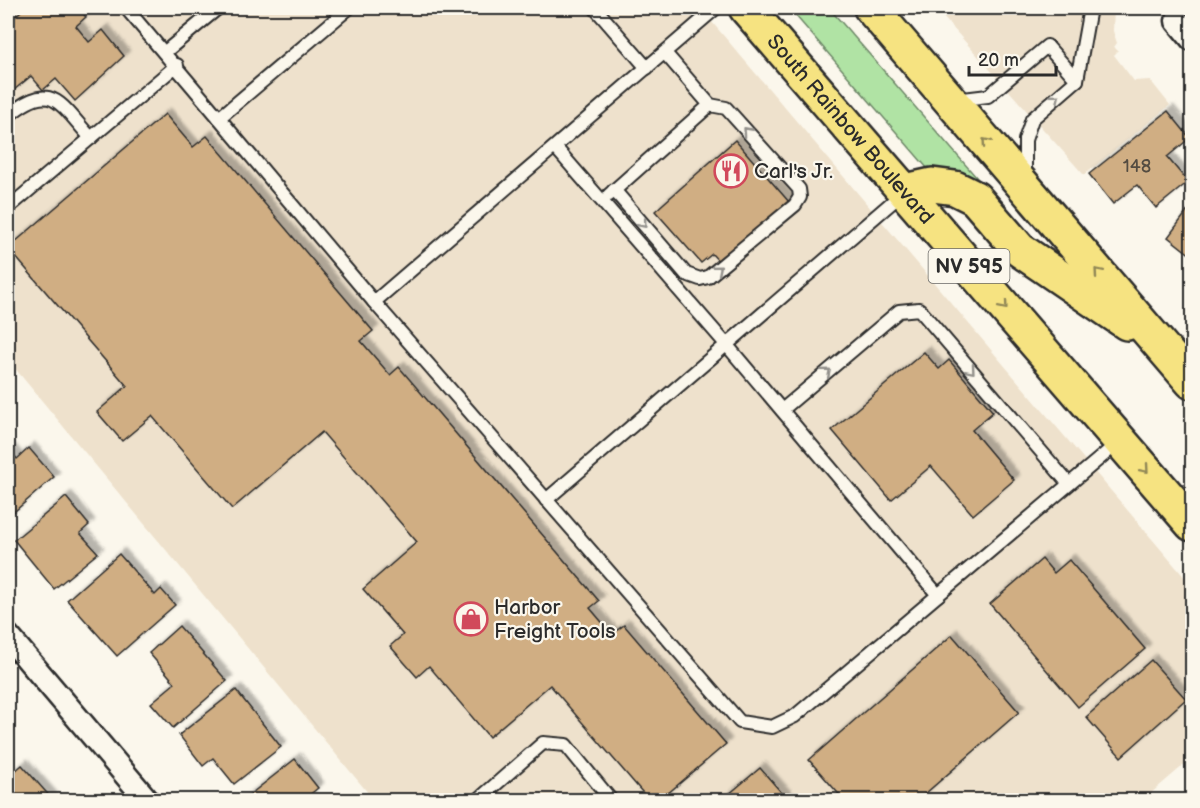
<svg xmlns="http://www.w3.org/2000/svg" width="1200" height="808" viewBox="0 0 1200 808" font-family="'Balsamiq Sans',sans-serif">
	<defs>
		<filter id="shadow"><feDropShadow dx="5.5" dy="-5.5" stdDeviation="1.5" flood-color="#0004"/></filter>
	</defs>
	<rect width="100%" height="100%" fill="#fbf7ec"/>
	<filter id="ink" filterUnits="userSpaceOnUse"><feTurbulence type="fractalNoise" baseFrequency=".0167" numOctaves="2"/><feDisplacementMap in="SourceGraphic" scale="12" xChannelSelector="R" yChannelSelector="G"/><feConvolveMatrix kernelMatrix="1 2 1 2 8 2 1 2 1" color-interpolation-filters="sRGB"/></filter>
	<g filter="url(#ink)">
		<g fill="#eee1cc">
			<path d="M 8,8 L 700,8 L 1192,586 L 1192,758 L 1143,800 L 374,800 L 8,360 Z"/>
			<path d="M 935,8 L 1114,8 L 1113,31 L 1117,43 L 1114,47 L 1118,51 L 1114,55 L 1134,81 L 1150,80 L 1170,105 L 1084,175 Z"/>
		</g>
		<path fill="#b0e3a4" stroke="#6e8768" stroke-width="1.5" d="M 789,8 L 829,8 L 1031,240 L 961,174 L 945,169 L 928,169 Z"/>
		<g fill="#d0ae83" stroke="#2b2b2b" stroke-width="1.5" filter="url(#shadow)">
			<path d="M 18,8 L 78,8 L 86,17 L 76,26 L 89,42 L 103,30 L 124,56 L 75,101 L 56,79 L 43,90 L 31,76 L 8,95 L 8,23 L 21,11 Z"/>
			<path d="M 1168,111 L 1190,138 L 1167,157 L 1188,182 L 1156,208 L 1137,185 L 1113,204 L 1089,174 Z"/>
			<path d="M 165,114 L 193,147 L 207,136 L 373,331 L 361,341 L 390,375 L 399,367 L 599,601 L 590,608 L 612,634 L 624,625 L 726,744 L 660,800 L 649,800 L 550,685 L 489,737 L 429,666 L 417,677 L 390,646 L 403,635 L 363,589 L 417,542 L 322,432 L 232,509 L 152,416 L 122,441 L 97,412 L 127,386 L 8,248 Z"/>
			<path d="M 735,140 L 790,203 L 721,264 L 712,254 L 701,263 L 655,211 Z"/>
			<path d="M 1192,205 L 1192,256 L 1168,237 Z"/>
			<path d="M 924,352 L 939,369 L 949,360 L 993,412 L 972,430 L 1014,480 L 973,515 L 931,466 L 891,500 L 832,430 Z"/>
			<path d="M 8,448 L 17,459 L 29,448 L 54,477 L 8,517 Z"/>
			<path d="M 66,497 L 89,525 L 80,533 L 98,553 L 54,589 L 14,540 Z"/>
			<path d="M 119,554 L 155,595 L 161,589 L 175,605 L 117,656 L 67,600 Z"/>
			<path d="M 1042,559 L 1054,573 L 1069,560 L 1145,649 L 1078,707 L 990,604 Z"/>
			<path d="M 179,626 L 227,681 L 173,728 L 151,703 L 175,683 L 149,653 Z"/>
			<path d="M 952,635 L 1019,712 L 918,800 L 844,800 L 809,760 Z"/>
			<path d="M 1151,660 L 1186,699 L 1121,757 L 1086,717 Z"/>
			<path d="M 236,690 L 281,747 L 234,784 L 213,758 L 203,766 L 179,735 Z"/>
			<path d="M 295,759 L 318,788 L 307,797 L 310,800 L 243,800 Z"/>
			<path d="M 22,765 L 53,800 L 8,800 L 8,777 Z"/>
			<path d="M 760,768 L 788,800 L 722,800 Z"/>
		</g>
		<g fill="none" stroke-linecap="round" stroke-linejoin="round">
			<defs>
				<g id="service">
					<path d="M 126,8 L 219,118 L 349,8"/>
					<path d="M 595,8 L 647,68"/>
					<path d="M 165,52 L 218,8"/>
					<path d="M 955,100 L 988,96 L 1047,46 L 1077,80"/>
					<path d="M 8,116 C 52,79 59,103 91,138"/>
					<path d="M 219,118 L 374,302 L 716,8"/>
					<path d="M 555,147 L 725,343 L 938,595"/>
					<path d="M 1025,178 L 1025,140 L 1032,119 L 1077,80 L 1090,8"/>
					<path d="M 614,190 L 686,274 L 700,279 L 708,277 L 795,205 L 800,197 L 799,189 L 726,108 L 710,105"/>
					<path d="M 609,195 L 710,105 L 665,53"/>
					<path d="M 8,208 L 177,65"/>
					<path d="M 374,302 L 740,722 L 772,727 L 795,716 L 1119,442"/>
					<path d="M 782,410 L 899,311 L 919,309 L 1069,484"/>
					<path d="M 546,500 L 904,192"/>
					<path d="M 478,800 L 543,743 L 566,745 L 611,800"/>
				</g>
				<g id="minor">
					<path d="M 1177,21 L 1192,39"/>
					<path d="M 8,636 L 147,800"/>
				</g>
				<g id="primary">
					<path id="s1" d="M 746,8 L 1192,524"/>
					<path d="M 871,8 L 1192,382"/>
					<path d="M 905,191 L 932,185 L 955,188 L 975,198 L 1020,250 L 1127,323"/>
				</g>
			</defs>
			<use href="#service" stroke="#2b2b2b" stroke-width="16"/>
			<use href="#minor" stroke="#2b2b2b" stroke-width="27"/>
			<use href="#primary" stroke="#2b2b2b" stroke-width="38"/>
			<use href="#service" stroke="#fbf7ec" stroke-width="12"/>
			<use href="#minor" stroke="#fbf7ec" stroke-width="22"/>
			<use href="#primary" stroke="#f6e381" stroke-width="33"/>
		</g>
		<defs><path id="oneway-chevron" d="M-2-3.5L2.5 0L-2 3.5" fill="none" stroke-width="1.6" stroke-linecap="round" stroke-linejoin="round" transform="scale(1.5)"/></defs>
		<g stroke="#93918c">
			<use href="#oneway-chevron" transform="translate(1056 98) rotate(-40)"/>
			<use href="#oneway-chevron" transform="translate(747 131) rotate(-132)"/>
			<use href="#oneway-chevron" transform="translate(643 224) rotate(50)"/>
			<use href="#oneway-chevron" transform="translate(718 269) rotate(-40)"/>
			<use href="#oneway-chevron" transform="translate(971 370) rotate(49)"/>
			<use href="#oneway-chevron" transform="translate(827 372) rotate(-40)"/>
		</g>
		<g stroke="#908756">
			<use href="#oneway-chevron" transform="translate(986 142) rotate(-131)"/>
			<use href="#oneway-chevron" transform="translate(1098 272) rotate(-131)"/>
			<use href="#oneway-chevron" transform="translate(1004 306) rotate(49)"/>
			<use href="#oneway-chevron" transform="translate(1145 469) rotate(49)"/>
		</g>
	</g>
	<defs>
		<symbol id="restaurant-ring" viewBox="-11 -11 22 22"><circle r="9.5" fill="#fbf7ec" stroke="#d1495b" stroke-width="1.5"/><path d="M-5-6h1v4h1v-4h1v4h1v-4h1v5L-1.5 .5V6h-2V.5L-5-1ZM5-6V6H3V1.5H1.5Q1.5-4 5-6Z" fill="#d1495b"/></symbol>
		<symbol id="shop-ring" viewBox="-11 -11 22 22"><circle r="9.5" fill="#fbf7ec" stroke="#d1495b" stroke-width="1.5"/><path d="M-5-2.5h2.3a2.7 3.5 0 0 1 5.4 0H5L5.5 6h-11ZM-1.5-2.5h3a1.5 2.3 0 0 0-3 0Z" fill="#d1495b"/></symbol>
	</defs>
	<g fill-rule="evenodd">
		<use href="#restaurant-ring" x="712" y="152" width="38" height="38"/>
		<use href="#shop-ring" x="452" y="600" width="38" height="38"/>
	</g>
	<g text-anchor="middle" stroke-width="4.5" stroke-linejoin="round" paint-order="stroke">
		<g font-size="18" fill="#544c41">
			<text x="1137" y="172">148</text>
		</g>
		<rect fill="#fbf7ec" stroke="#696865" stroke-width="1.5" x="928.5" y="249" width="81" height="34" rx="4.5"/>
		<g font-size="20" font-weight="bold" fill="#2b2b2b">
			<text x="969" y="273">NV 595</text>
		</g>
		<g font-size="21" fill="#2b2b2b" stroke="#fbf7ec">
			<text dy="7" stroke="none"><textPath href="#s1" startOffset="160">South Rainbow Boulevard</textPath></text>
		</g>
		<g font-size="21" fill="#2b2b2b" stroke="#fbf7ec" text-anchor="start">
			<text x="754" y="178">Carl's Jr.</text>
			<text x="494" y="614">Harbor<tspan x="494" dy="24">Freight Tools</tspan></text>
		</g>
	</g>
	<rect width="1200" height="808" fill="none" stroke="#fbf7ec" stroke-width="30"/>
	<rect x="15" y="15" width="1170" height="778" fill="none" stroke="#2b2b2b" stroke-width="2" filter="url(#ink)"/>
	<path d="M969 66v9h87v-9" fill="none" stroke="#2b2b2b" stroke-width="3"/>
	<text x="978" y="66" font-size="18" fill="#2b2b2b" stroke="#fbf7ec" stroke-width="4.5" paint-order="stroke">20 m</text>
</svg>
